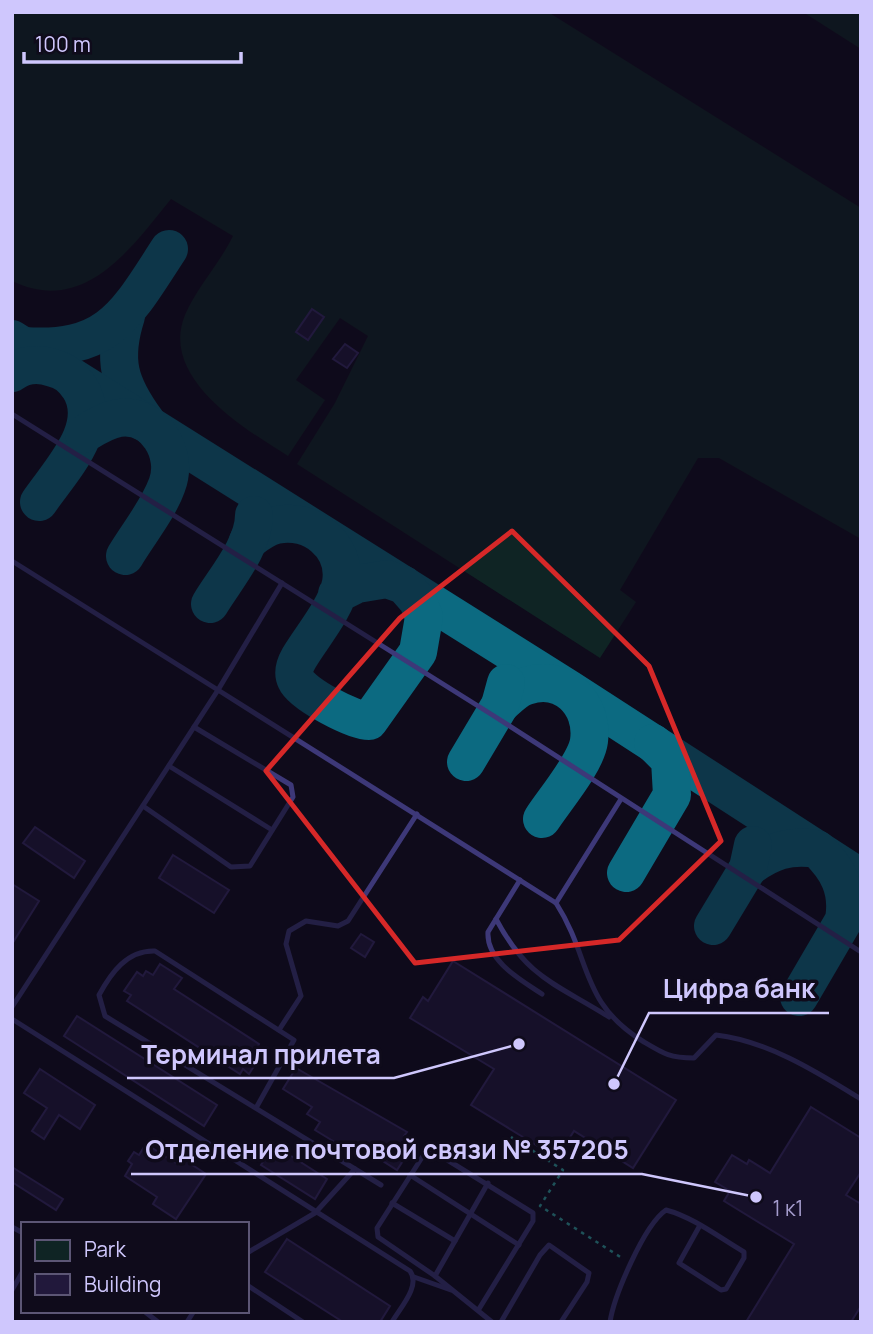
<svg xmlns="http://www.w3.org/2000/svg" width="873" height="1334" viewBox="0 0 873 1334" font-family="Manrope,sans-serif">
	<rect width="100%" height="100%" fill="#0f0b1b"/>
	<g fill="#0f2424">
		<path d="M 12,12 L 548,12 L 861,208 L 861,539 L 719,458 L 698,458 L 620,590 L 636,602 L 600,658 L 297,464 L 335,403 L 368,336 L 340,318 L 296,380 L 325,400 L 288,456 C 245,429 159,378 185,315 C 197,287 220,263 233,236 L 171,199 C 131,248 85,316 12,281 Z"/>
		<path d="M 803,12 L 861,12 L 861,49 Z"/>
	</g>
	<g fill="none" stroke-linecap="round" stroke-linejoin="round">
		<g stroke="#0c6a81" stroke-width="38">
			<path d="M 126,316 C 112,360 119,384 146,421"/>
			<path d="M 12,339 L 569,689 L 861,878"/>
			<path d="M 24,346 C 110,352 127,313 169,249"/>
			<path d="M 12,373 C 24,364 39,363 53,368 C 65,371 72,377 79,387 C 105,426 61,470 39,502"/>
			<path d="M 84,434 C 94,428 106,420 119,418 C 155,413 179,454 167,485 C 158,510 138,534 125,556"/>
			<path d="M 248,541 C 256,535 265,527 276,525 C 311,517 347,546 341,583 C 336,609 312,636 299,658 C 295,665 292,672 296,680 C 302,694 354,721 369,721 L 418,652 L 424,617 L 418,601 L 404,585 L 387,579 L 357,584 L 337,594"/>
			<path d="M 210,604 C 225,579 254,546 254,515"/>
			<path d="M 500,705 C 508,698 516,689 526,686 C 563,673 594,704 589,741 C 586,763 555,799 542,819"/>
			<path d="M 466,762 L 500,705 L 506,683"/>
			<path d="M 748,868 C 771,851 788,845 817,849 C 838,869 849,890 844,920 L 799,997"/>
			<path d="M 626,873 L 672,795 L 670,760 L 653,743"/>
			<path d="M 713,926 L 748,868 L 753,845"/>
		</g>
	</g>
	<g fill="#21183b" stroke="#392b66" stroke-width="2">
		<path d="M 312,309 L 324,317 L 308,340 L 296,332 Z"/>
		<path d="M 345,344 L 358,353 L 347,368 L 333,359 Z"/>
		<path d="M 35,827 L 85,861 L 74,878 L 23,843 Z"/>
		<path d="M 173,855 L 229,890 L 214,913 L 159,878 Z"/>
		<path d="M 12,884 L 39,901 L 12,944 Z"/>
		<path d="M 361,934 L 374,942 L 365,957 L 351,948 Z"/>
		<path d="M 453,961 L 676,1100 L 633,1168 L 574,1131 L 557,1158 L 471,1105 L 494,1069 L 410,1018 L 423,997 L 428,1001 Z"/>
		<path d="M 160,964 L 182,978 L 174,989 L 259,1044 L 257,1048 L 263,1052 L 249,1074 L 243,1069 L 240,1074 L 127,1001 L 131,995 L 124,991 L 137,972 L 143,976 L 146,971 L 153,975 Z"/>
		<path d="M 77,1016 L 217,1105 L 204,1126 L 64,1036 Z"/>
		<path d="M 296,1068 L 407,1132 L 404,1136 L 415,1142 L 397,1170 L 356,1144 L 351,1152 L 315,1130 L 320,1122 L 307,1114 L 312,1107 L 283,1089 Z"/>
		<path d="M 40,1069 L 95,1105 L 80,1129 L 59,1115 L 44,1139 L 32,1131 L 47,1108 L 24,1093 Z"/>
		<path d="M 811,1107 L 861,1138 L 861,1172 L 846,1195 L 861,1204 L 861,1306 L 851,1322 L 746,1322 L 794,1244 L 724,1201 L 730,1191 L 715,1182 L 732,1155 L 747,1164 L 749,1160 L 770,1173 Z"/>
		<path d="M 146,1144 L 179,1165 L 183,1159 L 206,1174 L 176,1219 L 153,1204 L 157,1197 L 125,1176 L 132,1164 L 128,1161 L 134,1152 L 139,1155 Z"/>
		<path d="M 274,1145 L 327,1179 L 315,1199 L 261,1165 Z"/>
		<path d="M 12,1167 L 63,1199 L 56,1210 L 12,1182 Z"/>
		<path d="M 287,1239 L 390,1306 L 380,1322 L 343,1322 L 265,1272 Z"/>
	</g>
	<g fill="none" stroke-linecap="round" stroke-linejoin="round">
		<path stroke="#31a7a4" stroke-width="2.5" stroke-dasharray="3.5 5" stroke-linecap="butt" d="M 511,1137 L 563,1170 L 540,1206 L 622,1258"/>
		<g stroke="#3d3878" stroke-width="5">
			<path d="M 12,414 L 494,716 L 861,952"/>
			<path d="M 12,561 L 218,690 L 282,583"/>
			<path d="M 169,766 L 272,830"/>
			<path d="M 143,806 L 231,867 L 250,866 L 293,797 L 291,785 L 194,727"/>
			<path d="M 520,880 L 488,932 C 486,961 521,980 542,994"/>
			<path d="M 556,903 L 621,799"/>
			<path d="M 496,919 C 528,979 555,983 609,1017"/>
			<path d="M 12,1007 L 218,690 L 556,903 C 592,959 579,1002 644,1042 C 664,1054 670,1058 694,1058 L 716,1035 C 768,1041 817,1072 861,1099"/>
			<path d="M 12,1019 L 410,1271 C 421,1286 400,1308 392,1322"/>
			<path d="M 279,1030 L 301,996 L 286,944 L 289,931 L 306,921 L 338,926 L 348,921 L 417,814"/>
			<path d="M 355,1169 L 381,1185"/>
			<path d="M 410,1175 L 519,1245"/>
			<path d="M 392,1203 L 455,1241"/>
			<path d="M 12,1227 L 23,1233"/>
			<path d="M 247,1253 L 315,1213 L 355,1169 L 105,1016 L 99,995 C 111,973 127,950 155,951 L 294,1040 L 256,1108"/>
			<path d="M 435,1276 L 488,1183"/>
			<path d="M 414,1277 L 451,1290"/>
			<path d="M 247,1285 L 303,1322"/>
			<path d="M 12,1290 L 23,1271"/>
			<path d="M 479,1309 L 533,1221 L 533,1213 L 428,1148 L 377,1228 L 378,1237 L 435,1276 L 492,1322"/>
			<path d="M 144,1311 L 158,1322"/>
			<path d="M 187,1322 L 194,1311"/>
			<path d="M 501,1322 L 540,1255 L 549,1245 L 589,1273 L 587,1282 L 561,1322"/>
			<path d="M 610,1322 C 614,1296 644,1225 666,1210 C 693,1217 720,1238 744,1252 L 744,1258 L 726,1289 L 721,1290 L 679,1263 L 699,1227"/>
		</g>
	</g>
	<path d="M0 0H873V1334H0ZM 512,531 L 649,666 L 721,841 L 619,940 L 415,963 L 266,771 L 400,618 Z" fill="#0f0b1b" fill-opacity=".55" fill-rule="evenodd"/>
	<path fill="none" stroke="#d62828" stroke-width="5" stroke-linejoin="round" d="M 512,531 L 649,666 L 721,841 L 619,940 L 415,963 L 266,771 L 400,618 Z"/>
	<g text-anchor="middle" stroke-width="7" stroke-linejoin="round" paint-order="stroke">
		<g font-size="21" fill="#a49bcc">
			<text x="788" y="1216">1 к1</text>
		</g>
	</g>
	<path fill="none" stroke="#cfc7fd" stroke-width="2.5" d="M614 1084L649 1013H829M519 1044L394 1078H127M756 1197L642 1174H131"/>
	<g fill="#cfc7fd" stroke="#0f0b1b" stroke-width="2.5">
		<circle cx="614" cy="1084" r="7"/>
		<circle cx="519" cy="1044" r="7"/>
		<circle cx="756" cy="1197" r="7"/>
	</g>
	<g font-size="26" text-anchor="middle" font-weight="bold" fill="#cfc7fd" stroke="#0f0b1b" stroke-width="7" stroke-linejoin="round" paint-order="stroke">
		<text x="739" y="998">Цифра банк</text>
		<text x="261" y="1064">Терминал прилета</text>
		<text x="387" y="1159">Отделение почтовой связи № 357205</text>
	</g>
	<rect width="873" height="1334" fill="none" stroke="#cfc7fd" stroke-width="28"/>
	<rect x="21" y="1222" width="228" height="91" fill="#0f0b1b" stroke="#5c5675" stroke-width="2"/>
	<rect x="35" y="1240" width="35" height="21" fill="#0f2424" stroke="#5c5675" stroke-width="2"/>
	<text x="84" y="1257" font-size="21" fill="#cfc7fd">Park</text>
	<rect x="35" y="1274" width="35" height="21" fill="#21183b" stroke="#5c5675" stroke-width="2"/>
	<text x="84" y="1292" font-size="21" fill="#cfc7fd">Building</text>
	<path d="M24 52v10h217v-10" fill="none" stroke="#cfc7fd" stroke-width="3.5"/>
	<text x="35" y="52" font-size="21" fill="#cfc7fd" stroke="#0f0b1b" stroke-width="5" paint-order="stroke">100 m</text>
</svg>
